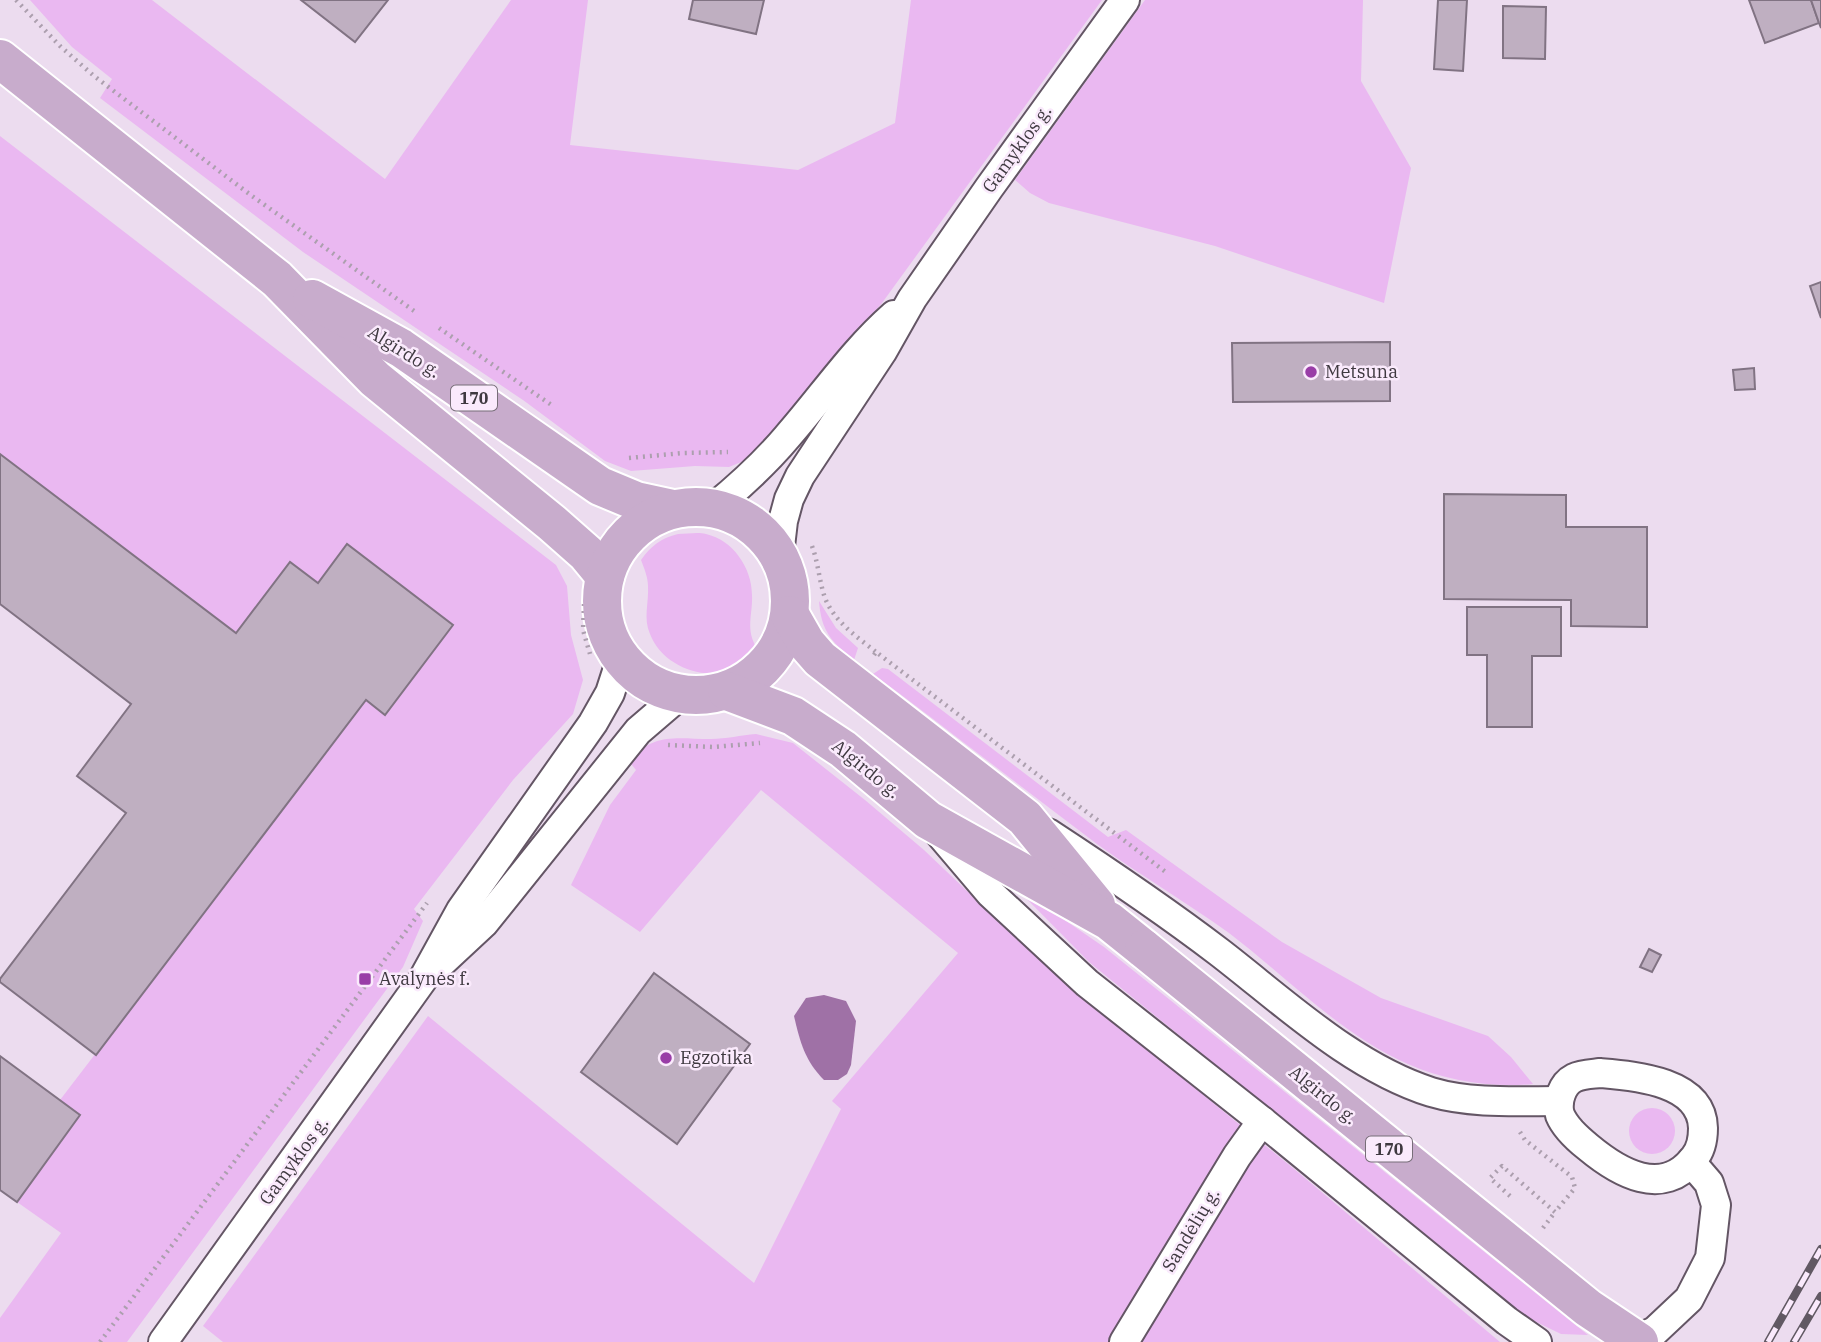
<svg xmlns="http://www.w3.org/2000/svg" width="1821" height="1342" viewBox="0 0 1821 1342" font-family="'IBM Plex Serif',serif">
	<rect width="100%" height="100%" fill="#ecdcef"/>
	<g fill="#eab8f1">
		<path d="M 30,0 L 152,0 L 385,179 L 511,0 L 588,0 L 570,145 L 798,170 L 895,123 L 911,0 L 1102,0 L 882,303 L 761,449 L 746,460 L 729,467 L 695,466 L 631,471 L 605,461 L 523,400 L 303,252 L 100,98 L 112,79 L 72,47 Z"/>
		<path d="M 1145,0 L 1363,0 L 1361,81 L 1411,168 L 1384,303 L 1215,246 L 1049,203 L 1030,193 L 1015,180 Z"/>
		<path d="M 0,136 L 556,565 L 567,586 L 571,635 L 583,680 L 573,714 L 513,780 L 414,909 L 423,921 L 403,967 L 127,1342 L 0,1342 L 0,1318 L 61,1233 L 17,1202 L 80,1115 L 60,1100 L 366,700 L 386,715 L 453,625 L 347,545 L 318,583 L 290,562 L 236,633 L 0,454 Z"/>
		<path d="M 678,534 C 687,534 698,532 706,534 C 733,540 752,568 752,595 C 753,614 745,630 757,648 C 748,656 738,668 727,671 C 698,680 661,663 650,634 C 643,618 649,603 648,586 C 648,577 644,568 641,560 C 651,546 661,538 678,534 Z"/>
		<path d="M 819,601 L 836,628 L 858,648 L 854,660 C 831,642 821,630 819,601 Z"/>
		<path d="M 882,668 L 888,669 L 1108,837 L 1126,830 L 1282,942 L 1381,998 L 1488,1036 L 1511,1057 L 1533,1084 C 1491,1088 1447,1081 1408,1064 C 1341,1035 1287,977 1229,933 C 1186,902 1140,875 1097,844 C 1022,788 949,730 873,674 Z"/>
		<path d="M 756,734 L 793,743 L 865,800 L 924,850 L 1050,970 L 1293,1168 L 1500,1342 L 223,1342 L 203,1326 L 428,1016 L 754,1283 L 841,1109 L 832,1101 L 958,953 L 761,790 L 640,932 L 571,885 L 610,805 L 636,770 L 628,760 C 656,732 676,739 711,739 C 726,739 741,735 756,734 Z"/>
		<path d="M 1011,883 L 1104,947 L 1588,1335 L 1561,1334 L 1526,1317 L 1089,962 Z"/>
		<circle cx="1652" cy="1131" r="23"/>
	</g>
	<path fill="#9f71a6" d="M 824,995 L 846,1001 L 856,1021 L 851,1065 L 847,1074 L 838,1080 L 824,1080 C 805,1061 800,1042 794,1016 L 806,998 Z"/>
	<g fill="#bfafc1" stroke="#817383" stroke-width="2">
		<path d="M 301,0 L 388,0 L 355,42 Z"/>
		<path d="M 693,0 L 764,0 L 756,34 L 689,19 Z"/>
		<path d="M 1438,0 L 1467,0 L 1463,71 L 1434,69 Z"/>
		<path d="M 1749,0 L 1811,0 L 1819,23 L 1765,43 Z"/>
		<path d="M 1811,0 L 1821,0 L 1821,28 L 1819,23 Z"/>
		<path d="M 1503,6 L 1546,7 L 1545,59 L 1503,58 Z"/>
		<path d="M 1821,282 L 1821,318 L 1810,286 Z"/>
		<path d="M 1390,342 L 1390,401 L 1233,402 L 1232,343 Z"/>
		<path d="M 1754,368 L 1755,389 L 1735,390 L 1733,370 Z"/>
		<path d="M 0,454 L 236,633 L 290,562 L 318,583 L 347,544 L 453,625 L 385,715 L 366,700 L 96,1055 L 0,982 L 0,979 L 126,813 L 77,776 L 131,704 L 0,604 Z"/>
		<path d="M 1444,494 L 1566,495 L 1566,527 L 1647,527 L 1647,627 L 1571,626 L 1571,600 L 1444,599 Z"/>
		<path d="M 1467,607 L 1561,607 L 1561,656 L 1532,656 L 1532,727 L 1487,727 L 1487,655 L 1467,655 Z"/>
		<path d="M 1649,949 L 1661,955 L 1652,972 L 1640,967 Z"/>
		<path d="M 654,973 L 750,1044 L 677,1144 L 581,1072 Z"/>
		<path d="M 0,1056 L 80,1115 L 17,1202 L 0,1190 Z"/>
	</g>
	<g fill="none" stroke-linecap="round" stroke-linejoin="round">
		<defs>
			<g id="minor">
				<path d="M 713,508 C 740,486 765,463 787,437 C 823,396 853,351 894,315"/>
				<path d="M 779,555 L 783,521 L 789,499 L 800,476 L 882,352 L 912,299 L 989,188 L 1125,0"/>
				<path d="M 939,833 L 990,893 L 1087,983 L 1262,1121 L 1507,1321 L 1537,1342"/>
				<path d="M 1048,833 C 1106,871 1164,910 1219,952 C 1284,1002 1352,1067 1431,1092 C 1471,1104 1518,1101 1559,1101"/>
				<path d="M 441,963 L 484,923 L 638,731 L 680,695"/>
				<path d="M 1600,1073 C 1635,1076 1702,1081 1703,1128 C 1703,1139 1701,1150 1694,1158 C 1663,1199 1618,1172 1588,1147 C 1578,1139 1565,1127 1560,1115 C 1556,1102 1562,1084 1574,1078 C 1582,1074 1592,1074 1600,1073 Z"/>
				<path d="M 163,1342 L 423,979 L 461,910 L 593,723 L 610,693 L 621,659"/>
				<path d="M 1124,1342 L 1237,1156 L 1262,1121"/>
				<path d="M 1632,1342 L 1655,1331 L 1689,1299 L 1710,1258 L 1716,1205 L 1709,1183 L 1691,1162"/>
			</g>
			<g id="primary">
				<path d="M 0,59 L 277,279 L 375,379 L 552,523 L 586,553 L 605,576"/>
				<path d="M 312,299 L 401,348 L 600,486 L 636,501 L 673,509"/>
				<circle cx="696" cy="601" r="94"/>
				<path d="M 790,615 L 806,643 L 820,659 L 1025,818 L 1096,905"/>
				<path d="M 727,691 L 793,716 L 843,749 L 928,820 L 1109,921 L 1144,949"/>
			</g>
		</defs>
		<use href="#minor" stroke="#645665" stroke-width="32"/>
		<use href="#primary" stroke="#fff" stroke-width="42"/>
		<g stroke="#ac9fae" stroke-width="4.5" stroke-dasharray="2 5" stroke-linecap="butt">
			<path d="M 16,0 L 60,46 L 94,76 L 252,196 L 417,313"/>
			<path d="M 439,328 L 553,406"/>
			<path d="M 629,458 L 683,453 L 728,452"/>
			<path d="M 812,546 C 818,562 819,579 824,595 C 832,620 856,636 876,652"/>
			<path d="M 584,604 L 583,630 L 590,654"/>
			<path d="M 874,655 L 876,652 L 1167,873"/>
			<path d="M 668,745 L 713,747 L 760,743"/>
			<path d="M 1510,1196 L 1490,1178 L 1502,1166 L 1555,1212 L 1575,1188 L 1572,1177 L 1525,1140 L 1520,1132"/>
			<path d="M 1543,1228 L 1555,1212"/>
			<path d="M 100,1342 L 427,903"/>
		</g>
		<use href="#minor" stroke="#fff" stroke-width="28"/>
		<use href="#primary" stroke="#c8accc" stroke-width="38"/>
		<defs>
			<g id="rail">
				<path d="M 1768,1342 L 1821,1249"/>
				<path d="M 1794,1342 L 1821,1296"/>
			</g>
		</defs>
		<use href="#rail" stroke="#615963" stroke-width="8"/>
		<use href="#rail" stroke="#faeafc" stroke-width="5" stroke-dasharray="16" stroke-linecap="butt"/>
		<defs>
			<path id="primary-bridge" d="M 1144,949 L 1588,1308 L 1639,1342"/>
		</defs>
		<use href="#primary-bridge" stroke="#fff" stroke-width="42" stroke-linecap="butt"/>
		<use href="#primary-bridge" stroke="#c8accc" stroke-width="38"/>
	</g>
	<g fill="#993da7" stroke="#faeafc" stroke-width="2.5">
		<circle cx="1311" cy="372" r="7"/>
		<rect x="358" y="972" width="14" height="14" rx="3.5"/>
		<circle cx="666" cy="1058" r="7"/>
	</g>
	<g text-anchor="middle" stroke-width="5" stroke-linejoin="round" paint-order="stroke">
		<g fill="#faeafc" stroke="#776e78" stroke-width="2">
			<rect x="451" y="385.5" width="46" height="25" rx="5"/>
			<rect x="1366" y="1136.5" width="46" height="25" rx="5"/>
		</g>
		<g font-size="16" font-weight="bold" fill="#3f3940">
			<text x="474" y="404">170</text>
			<text x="1389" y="1155">170</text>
		</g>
		<g font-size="18" fill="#3f3940" stroke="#faeafc">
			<text transform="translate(1017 149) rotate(-54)" y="6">Gamyklos g.</text>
			<text transform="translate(404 352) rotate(32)" y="6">Algirdo g.</text>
			<text transform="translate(866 769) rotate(39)" y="6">Algirdo g.</text>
			<text transform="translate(1323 1095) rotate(39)" y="6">Algirdo g.</text>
			<text transform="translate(294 1161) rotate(-54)" y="6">Gamyklos g.</text>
			<text transform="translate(1191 1230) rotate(-59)" y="6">Sandėlių g.</text>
		</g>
		<g font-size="18" fill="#3f3940" stroke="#faeafc" text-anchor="start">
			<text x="1325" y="378">Metsuna</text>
			<text x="379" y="985">Avalynės f.</text>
			<text x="680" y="1064">Egzotika</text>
		</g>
	</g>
</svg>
